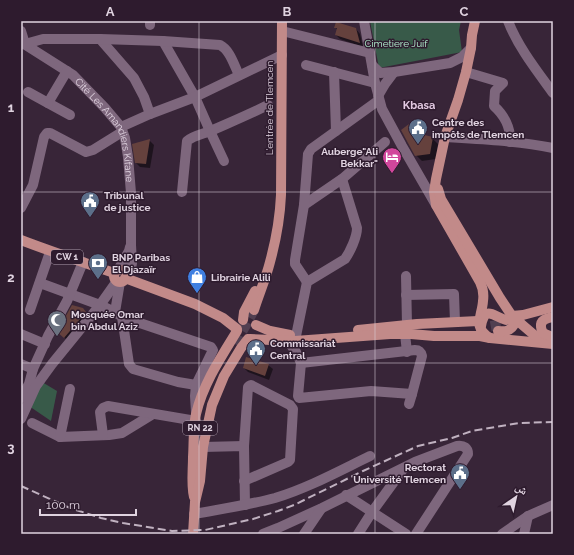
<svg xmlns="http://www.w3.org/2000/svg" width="574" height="555" viewBox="0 0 574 555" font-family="Raleway,'Noto Naskh Arabic',sans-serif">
	<rect width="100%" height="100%" fill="#382538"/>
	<g fill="#385a49">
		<path d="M 370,21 L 461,21 L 459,30 L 462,52 L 379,68 Z"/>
		<path d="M 42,382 L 57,391 L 51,421 L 29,406 Z"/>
	</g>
	<g fill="#0007">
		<path d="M 335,27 L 356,29 L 360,34 L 363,47 L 340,39 L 336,35 L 338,30 Z"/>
		<path d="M 409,126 L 417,135 L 432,138 L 438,144 L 436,159 L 422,161 L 416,155 Z"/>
		<path d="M 150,141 L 154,145 L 150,168 L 140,167 L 136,163 L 134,144 Z"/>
		<path d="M 82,309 L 89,316 L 70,343 L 59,332 Z"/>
		<path d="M 268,365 L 273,369 L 269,380 L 248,372 L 244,368 Z"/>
	</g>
	<g fill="#65413d">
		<path d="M 336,22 L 356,28 L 360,43 L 335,35 L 337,28 L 334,28 Z"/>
		<path d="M 409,124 L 415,134 L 420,134 L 433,137 L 430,154 L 415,156 L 401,130 Z"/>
		<path d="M 150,139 L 146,164 L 135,163 L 132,144 Z"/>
		<path d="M 72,305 L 83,308 L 86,312 L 64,338 L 57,332 Z"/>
		<path d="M 246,357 L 269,364 L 265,376 L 243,368 Z"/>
	</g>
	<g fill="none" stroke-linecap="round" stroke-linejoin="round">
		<g stroke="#513f51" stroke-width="10" stroke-dasharray="10 5" stroke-linecap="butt">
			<path d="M 476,329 L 525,320"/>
			<path d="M 235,344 L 246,325 L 254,310"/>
		</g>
		<g stroke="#7e677d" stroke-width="10">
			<path d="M 364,21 L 375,83 L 382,109 L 402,146 L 436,205"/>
			<path d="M 508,21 C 518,47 537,71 553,93"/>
			<path d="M 150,25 L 150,21"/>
			<path d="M 21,31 L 25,44"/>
			<path d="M 282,31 L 370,53"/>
			<path d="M 100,39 L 134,78 L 144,97 L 150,114"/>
			<path d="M 163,41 L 195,97 L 210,131 L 224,161"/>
			<path id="s1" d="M 21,42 L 73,75 L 105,108 L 121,127 L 125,138 L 128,157 L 131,193 L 131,245 L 132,263 L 131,269 L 126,277"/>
			<path d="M 25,44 L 43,39 L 100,39 L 163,41 L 220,45 C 230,50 234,65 239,75"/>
			<path d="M 306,65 L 375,83"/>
			<path d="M 372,65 L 380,73 L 394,72 L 450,63 L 462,57 L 471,48"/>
			<path d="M 67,71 L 48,103 L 70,115"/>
			<path d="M 466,72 L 503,83 L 495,91 L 494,106 C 504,115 511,128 510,142"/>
			<path d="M 28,92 L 48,103"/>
			<path d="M 378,96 L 385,84 L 394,72"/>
			<path d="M 121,127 L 150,114 L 195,97 L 282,55"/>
			<path d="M 336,131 L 379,100"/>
			<path d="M 445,137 C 481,139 517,141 553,148"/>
			<path d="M 182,192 L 187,141 C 194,135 204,134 213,130 C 231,122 250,114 268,105"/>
			<path d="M 304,205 L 342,179 L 385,142"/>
			<path d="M 21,208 L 33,185 L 44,137 L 47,133 L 50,133 L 86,152 L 93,150 L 122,132"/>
			<path d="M 118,270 L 129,251 L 130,247"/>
			<path d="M 406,276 L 407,325"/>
			<path d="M 307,282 L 295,264 L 295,260 L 304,205 L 308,154 L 311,149 L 336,131 L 334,72"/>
			<path d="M 40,283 L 100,305 L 115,312 L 122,317 L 211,347 L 213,350 L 196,385 L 178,382 L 133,369 L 129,364 L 122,317"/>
			<path d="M 406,295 L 454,294 L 455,322"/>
			<path d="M 30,310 L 50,252"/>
			<path d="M 115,312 L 120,282"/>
			<path d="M 21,334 L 45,344"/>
			<path d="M 405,334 L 407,352"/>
			<path d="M 288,341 L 296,352 L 301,363 L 298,396 L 299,398 L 371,391 L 412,394"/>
			<path d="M 295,341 L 307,282 L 345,259 C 350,252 357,237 357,228 L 342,179"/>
			<path d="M 301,363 L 415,350 C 419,350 421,352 422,356 L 412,394 L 409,404"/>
			<path d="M 21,364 L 33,369"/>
			<path d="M 21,398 L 29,384 L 33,369 L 48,336 L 67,301 L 83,262"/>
			<path d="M 196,412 L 195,396 L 196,385 L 201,379"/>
			<path d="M 21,419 L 36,386 L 52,364 L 100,305 L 117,281"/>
			<path d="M 32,423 L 60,437 L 109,435 L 122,433 L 153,414"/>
			<path d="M 103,435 L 100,412 L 103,408 L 108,406 L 196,421"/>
			<path d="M 60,437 L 70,389"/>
			<path d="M 244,446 L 248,387 L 249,386 L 251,385 L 290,405 L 293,409 L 290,460 L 288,462 L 244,481"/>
			<path d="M 203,447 L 244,446 L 245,505"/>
			<path d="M 346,495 L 406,534"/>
			<path d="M 194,514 C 221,509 249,505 275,498 C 308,488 339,471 370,456"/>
			<path d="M 263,534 L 278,528 L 322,508 L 415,462 L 457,446 C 464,445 468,448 468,454 L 416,534"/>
			<path d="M 304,534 L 321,509"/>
			<path d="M 358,534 L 372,512 L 404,468"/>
			<path d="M 502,534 L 528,516 L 553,505"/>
			<path d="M 524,534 L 528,516"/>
		</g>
		<g stroke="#c28a89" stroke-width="10">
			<path d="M 475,21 L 472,35 L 471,48 L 466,72 L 458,100 L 445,137 L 436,179 L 434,192 L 436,205 L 480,282 C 483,288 484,294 483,301 C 482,317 472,327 490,338 L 553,344"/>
			<path d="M 438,189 L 441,199 L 500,298 L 512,316 L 533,334 L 546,343"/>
			<path d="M 21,240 C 52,252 83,262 114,273"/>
			<circle cx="120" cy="276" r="6"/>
			<path d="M 125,278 L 195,304 L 223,318 L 237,329"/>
			<path d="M 254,310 C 259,294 266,278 270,262 C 276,240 280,218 281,195 L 282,21"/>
			<path d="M 553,317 C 548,318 540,319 541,327 C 541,329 542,331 543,333 C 546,335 550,336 553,337"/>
			<path d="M 243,320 L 244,312 L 255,291"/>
			<path d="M 256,325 L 270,331 L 290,335"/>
			<path d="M 481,326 C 485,304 494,317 506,320"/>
			<path d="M 358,330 L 417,324 L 478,321"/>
			<path d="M 498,331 C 506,332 512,331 515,322 L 512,316 L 523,315 L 553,307"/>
			<path d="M 250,339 L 295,341 L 390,334 L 411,334 L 434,336 L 480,336 L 490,338"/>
			<path d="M 194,497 C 191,484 193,471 193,457 C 194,443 193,428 196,414 C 203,384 221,357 237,331"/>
			<path d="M 193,534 L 195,502 L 200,481 L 203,447 L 212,405 L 224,376 L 241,348 L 248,339"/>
		</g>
		<path stroke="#c0b1c0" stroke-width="2" stroke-dasharray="8 4" stroke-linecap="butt" d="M 21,486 L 70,508 L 101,518 L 123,523 L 172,531 L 205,530 L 253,519 L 278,511 L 294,505 L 363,471 L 418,446 L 452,438 L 472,431 L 519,423 L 553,422"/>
	</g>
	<path fill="none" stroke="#e0d3e0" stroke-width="1" stroke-opacity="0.55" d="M 199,21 L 199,534M 375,21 L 375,534M 21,192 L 553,192M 21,363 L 553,363"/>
	<defs>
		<symbol id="civic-pin" viewBox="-11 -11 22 30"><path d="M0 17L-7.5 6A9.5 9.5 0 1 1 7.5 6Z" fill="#5c6f8a" stroke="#2e1b2e"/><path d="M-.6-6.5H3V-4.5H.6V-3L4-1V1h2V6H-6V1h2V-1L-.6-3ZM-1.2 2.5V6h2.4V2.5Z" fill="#fff"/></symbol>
		<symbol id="hotel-pin" viewBox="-11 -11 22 30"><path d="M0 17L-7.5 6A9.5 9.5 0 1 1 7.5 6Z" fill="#d1479c" stroke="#2e1b2e"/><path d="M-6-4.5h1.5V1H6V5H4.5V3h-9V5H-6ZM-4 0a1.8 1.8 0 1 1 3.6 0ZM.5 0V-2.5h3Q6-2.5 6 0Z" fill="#fff"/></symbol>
		<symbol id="bank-pin" viewBox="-11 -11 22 30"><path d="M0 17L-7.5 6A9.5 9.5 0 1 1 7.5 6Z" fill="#5c6f8a" stroke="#2e1b2e"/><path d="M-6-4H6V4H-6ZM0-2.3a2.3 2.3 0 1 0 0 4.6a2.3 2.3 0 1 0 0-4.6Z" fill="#fff"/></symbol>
		<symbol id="shop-pin" viewBox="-11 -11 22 30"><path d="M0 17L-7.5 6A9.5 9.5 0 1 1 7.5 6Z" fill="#3f7fe0" stroke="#2e1b2e"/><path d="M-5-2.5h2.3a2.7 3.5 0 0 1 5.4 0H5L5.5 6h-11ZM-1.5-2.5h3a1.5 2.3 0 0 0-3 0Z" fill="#fff"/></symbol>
		<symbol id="mosque-pin" viewBox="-11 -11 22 30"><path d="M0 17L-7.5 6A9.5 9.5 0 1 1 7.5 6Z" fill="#6b7280" stroke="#2e1b2e"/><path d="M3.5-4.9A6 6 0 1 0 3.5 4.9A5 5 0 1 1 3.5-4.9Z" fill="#fff"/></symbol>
	</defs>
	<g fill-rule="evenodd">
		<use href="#civic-pin" x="407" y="117" width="22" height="30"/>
		<use href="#hotel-pin" x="381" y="146" width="22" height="30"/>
		<use href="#civic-pin" x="79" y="190" width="22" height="30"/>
		<use href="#bank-pin" x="87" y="252" width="22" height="30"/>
		<use href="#shop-pin" x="186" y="266" width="22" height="30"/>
		<use href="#mosque-pin" x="46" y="309" width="22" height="30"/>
		<use href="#civic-pin" x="245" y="338" width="22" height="30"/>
		<use href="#civic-pin" x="449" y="462" width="22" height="30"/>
	</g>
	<g text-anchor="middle" stroke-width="3" stroke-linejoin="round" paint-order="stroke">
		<g fill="#2e1b2e" stroke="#ab9cab" stroke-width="1">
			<rect x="51" y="250" width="32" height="14" rx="3"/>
			<rect x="183" y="421" width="34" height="14" rx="3"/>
		</g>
		<g font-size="9" font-weight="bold" fill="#e0d3e0">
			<text x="67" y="260">CW 1</text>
			<text x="200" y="431">RN 22</text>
		</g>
		<g font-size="10" fill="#b4f5d3" stroke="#2e1b2e">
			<text x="396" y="47">Cimetiere Juif</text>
		</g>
		<g font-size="10" fill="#e0d3e0" stroke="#2e1b2e">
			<text transform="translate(269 108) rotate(-90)" y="4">L'entrée de Tlemcen</text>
			<text dy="4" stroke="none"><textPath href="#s1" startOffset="128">Cité Les Amandiers Kifane</textPath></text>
		</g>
		<g font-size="10" font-weight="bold" fill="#e0d3e0" stroke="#2e1b2e" text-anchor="start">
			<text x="432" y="126">Centre des<tspan x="432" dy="12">impôts de Tlemcen</tspan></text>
			<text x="378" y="155" text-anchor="end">Auberge"Ali<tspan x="378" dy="12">Bekkar"</tspan></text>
			<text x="104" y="199">Tribunal<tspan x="104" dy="12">de justice</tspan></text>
			<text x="112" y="261">BNP Paribas<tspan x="112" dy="12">El Djazaïr</tspan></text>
			<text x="211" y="281">Librairie Alili</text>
			<text x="71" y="318">Mosquée Omar<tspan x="71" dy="12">bin Abdul Aziz</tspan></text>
			<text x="270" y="347">Commissariat<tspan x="270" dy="12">Central</tspan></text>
			<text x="446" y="471" text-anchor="end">Rectorat<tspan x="446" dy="12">Université Tlemcen</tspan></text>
		</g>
		<g font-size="11" font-weight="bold" fill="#e4cbe3" stroke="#2e1b2e">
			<text x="419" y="109">Kbasa</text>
		</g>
	</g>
	<rect width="574" height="555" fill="none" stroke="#2e1b2e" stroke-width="44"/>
	<g transform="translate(516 497) rotate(34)" stroke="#2e1b2e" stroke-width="3" paint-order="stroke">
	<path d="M0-3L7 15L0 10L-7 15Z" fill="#e0d3e0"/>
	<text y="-6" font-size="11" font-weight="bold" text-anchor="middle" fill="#e0d3e0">ش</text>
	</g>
	<path d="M40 509v6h96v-6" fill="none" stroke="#e0d3e0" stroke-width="2"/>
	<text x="46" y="509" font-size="12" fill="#e0d3e0" stroke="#2e1b2e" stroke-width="3" paint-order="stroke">100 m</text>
	<rect x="22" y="22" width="530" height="511" fill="none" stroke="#e0d3e0" stroke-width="1.5"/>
	<g font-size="13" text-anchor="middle" font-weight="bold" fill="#e0d3e0">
		<text x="110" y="16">A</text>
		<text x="287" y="16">B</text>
		<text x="464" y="16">C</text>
		<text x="11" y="112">1</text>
		<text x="11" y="282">2</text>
		<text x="11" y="452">3</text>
	</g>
</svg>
